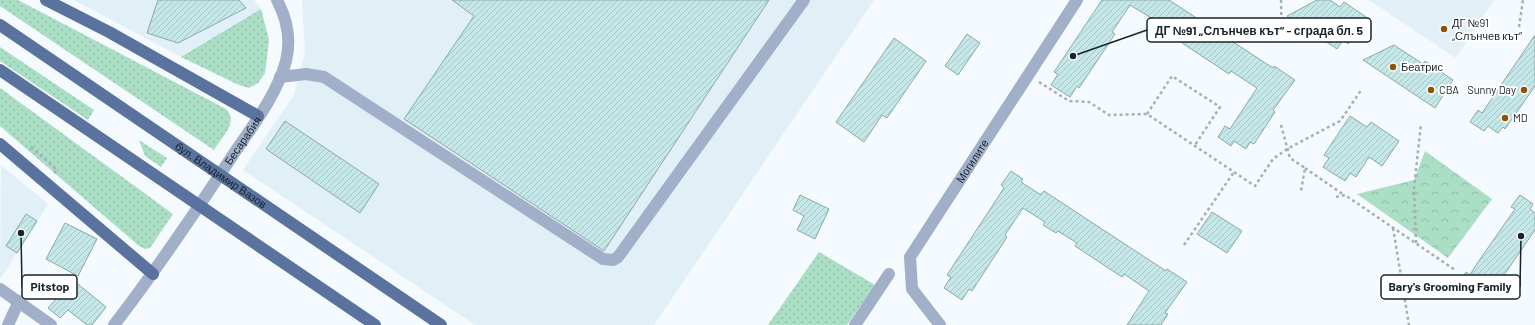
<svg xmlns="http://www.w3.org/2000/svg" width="1535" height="325" viewBox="0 0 1535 325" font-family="Barlow,sans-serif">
	<defs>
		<pattern id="grass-dots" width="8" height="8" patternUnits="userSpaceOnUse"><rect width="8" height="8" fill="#aadec5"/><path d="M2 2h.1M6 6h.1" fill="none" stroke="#92bea9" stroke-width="1.8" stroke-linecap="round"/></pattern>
		<pattern id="forest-crowns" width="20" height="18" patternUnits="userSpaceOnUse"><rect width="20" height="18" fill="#aadec5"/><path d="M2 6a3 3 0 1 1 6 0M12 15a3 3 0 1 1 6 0" fill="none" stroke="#92bea9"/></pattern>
		<pattern id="building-hatch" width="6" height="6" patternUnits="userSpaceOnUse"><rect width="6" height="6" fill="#c6e7e7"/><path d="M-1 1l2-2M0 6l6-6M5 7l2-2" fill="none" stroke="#aac6c6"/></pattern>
	</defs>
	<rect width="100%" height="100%" fill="#f4fafd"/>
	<g fill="#e1eff7">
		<path d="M 74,0 L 254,0 L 261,9 L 269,40 L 265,73 L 258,83 L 249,88 L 239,85 L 181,57 Z"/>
		<path d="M 302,0 L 874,0 L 654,325 L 475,325 L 243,170 L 294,95 L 305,53 Z"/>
		<path d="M 1369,0 L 1494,0 L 1456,58 Z"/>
		<path d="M 1,165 L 48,204 L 1,278 L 0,277 Z"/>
	</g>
	<g fill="url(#grass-dots)">
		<path d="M 0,0 L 18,0 L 226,109 C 239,122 222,137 214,150 L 0,6 Z"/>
		<path d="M 261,9 L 269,40 L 265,73 L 258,83 L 249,88 L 239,85 L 181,57 Z"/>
		<path d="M 0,47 L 94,110 L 88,120 L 0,61 Z"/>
		<path d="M 0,88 L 173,214 L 150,248 L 145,249 L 139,246 L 0,126 Z"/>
		<path d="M 139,140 L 167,158 L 161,167 L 145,156 Z"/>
		<path d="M 819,252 L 875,285 L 847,325 L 768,325 Z"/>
	</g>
	<path fill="url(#forest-crowns)" d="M 1425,151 L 1492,199 L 1448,258 L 1357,194 L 1414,180 Z"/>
	<g fill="url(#building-hatch)" stroke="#8aa9a9">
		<path d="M 158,0 L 239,0 L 246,8 L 178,43 L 147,33 Z"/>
		<path d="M 452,0 L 769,0 L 604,251 L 404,119 L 474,16 Z"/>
		<path d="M 1102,0 L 1169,0 L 1273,68 L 1274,66 L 1295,80 L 1273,110 L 1275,112 L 1254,144 L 1250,142 L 1246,149 L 1234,141 L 1231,146 L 1218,137 L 1225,126 L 1230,129 L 1257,88 L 1231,71 L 1229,74 L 1182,43 L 1184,40 L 1165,28 L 1163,31 L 1151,22 L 1153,19 L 1130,5 L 1112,32 L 1115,34 L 1079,88 L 1077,86 L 1070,97 L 1051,85 L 1058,74 L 1054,72 Z"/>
		<path d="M 1317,0 L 1330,0 L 1340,7 L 1344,2 L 1366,17 L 1348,44 L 1343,40 L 1337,49 L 1287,16 Z"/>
		<path d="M 967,34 L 980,43 L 958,75 L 945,66 Z"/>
		<path d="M 1535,35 L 1535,86 L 1505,129 L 1503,127 L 1498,133 L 1488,126 L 1484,131 L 1470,122 L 1478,110 L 1482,113 Z"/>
		<path d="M 894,38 L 926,61 L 887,118 L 882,115 L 864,142 L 836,122 Z"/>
		<path d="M 1394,45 L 1423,64 L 1425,61 L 1453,80 L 1435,108 L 1363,60 Z"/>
		<path d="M 1350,116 L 1367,127 L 1371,122 L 1399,141 L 1382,166 L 1369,157 L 1356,177 L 1350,173 L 1345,181 L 1323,167 L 1329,158 L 1324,155 Z"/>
		<path d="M 285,121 L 379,184 L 360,213 L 266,149 Z"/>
		<path d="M 1011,171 L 1023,179 L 1021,182 L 1041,195 L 1044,191 L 1166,271 L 1167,269 L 1187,282 L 1165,313 L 1168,314 L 1161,325 L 1127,325 L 1149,291 L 1124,274 L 1122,277 L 1075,246 L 1077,243 L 1058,231 L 1056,233 L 1043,225 L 1045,222 L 1023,208 L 1005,235 L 1007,237 L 972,291 L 969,289 L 962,300 L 944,288 L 951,277 L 947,275 L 1004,188 L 1001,185 Z"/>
		<path d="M 800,195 L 829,209 L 815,239 L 797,230 L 804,216 L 793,210 Z"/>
		<path d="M 1520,195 L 1533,204 L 1530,209 L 1535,213 L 1535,230 L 1493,291 L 1490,289 L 1486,296 L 1475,288 L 1472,294 L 1458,284 L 1466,272 L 1470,275 L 1476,265 L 1515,209 L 1511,207 Z"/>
		<path d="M 1212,212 L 1242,231 L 1227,253 L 1197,234 Z"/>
		<path d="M 26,214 L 37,221 L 17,253 L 6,246 Z"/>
		<path d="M 65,223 L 97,239 L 78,276 L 46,259 Z"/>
		<path d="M 73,280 L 106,307 L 92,325 L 87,325 L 68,310 L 60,318 L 48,308 Z"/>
	</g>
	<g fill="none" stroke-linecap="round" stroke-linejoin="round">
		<g stroke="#a8afb3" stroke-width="2.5" stroke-dasharray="3 3" stroke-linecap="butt">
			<path d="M 1281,0 L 1282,42"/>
			<path d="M 1519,27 L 1523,0"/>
			<path d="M 1039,82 L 1069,101 L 1089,102 L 1109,115 L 1147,114 L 1255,186 L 1273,159 L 1287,149 L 1340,121 L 1362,89"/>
			<path d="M 1147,114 L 1172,76 L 1220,107 L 1195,145"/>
			<path d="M 1281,125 L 1290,158 L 1305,168 L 1301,191"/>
			<path d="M 31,147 L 57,170 L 54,173"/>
			<path d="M 1305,168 L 1344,195"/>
			<path d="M 1336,197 L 1345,195 L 1455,270"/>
			<path d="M 1393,228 L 1409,325"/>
			<path d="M 1416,243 L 1414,188 L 1421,124"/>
			<path d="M 1184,245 L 1234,172"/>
			<path d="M 1404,293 L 1438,293"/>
		</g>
		<g stroke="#a1afc9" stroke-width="12">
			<path d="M 280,77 L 306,74 L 324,77 L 603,259 L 613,260 L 618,257 L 804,0"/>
			<path d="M 0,289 L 51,325"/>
			<path d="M 8,325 L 19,301"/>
			<path id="s1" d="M 114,325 C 155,272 192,217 229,161 C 249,130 276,98 286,61 C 291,41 287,19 277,0"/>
			<path d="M 855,325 L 889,274"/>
			<path id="s2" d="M 940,325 L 912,289 L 910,257 L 1077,0"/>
		</g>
		<g stroke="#59729e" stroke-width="12">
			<path d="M 46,0 L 109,32 L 258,116"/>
			<path id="s3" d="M 0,25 L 441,325"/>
			<path d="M 0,70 L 375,325"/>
			<path d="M 0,144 L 153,274"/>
		</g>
	</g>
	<g fill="#8b5408" stroke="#fff" stroke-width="1.5">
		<circle cx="1444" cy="29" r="4"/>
		<circle cx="1393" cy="67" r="4"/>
		<circle cx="1431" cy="90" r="4"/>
		<circle cx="1524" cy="90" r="4"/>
		<circle cx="1505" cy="118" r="4"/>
	</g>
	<g text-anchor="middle" stroke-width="3.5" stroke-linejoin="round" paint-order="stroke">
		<g font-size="11" fill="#192328" stroke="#fff" text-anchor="start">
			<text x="1452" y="27">ДГ №91<tspan x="1452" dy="13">„Слънчев кът“</tspan></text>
			<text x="1401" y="71">Беатрис</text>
			<text x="1439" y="94">CBA</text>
			<text x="1516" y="94" text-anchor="end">Sunny Day</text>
			<text x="1513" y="122">MD</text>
		</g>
		<g font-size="11" fill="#192328" stroke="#fff">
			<text dy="4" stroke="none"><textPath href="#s1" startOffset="225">Бесарабия</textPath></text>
			<text dy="4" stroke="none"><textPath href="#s2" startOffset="192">Могилите</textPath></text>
			<text dy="4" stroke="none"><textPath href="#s3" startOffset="267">бул. Владимир Вазов</textPath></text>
		</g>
	</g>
	<path fill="none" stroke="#192328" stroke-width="1.5" d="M1073 56L1147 30M1521 236L1520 287M21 233L22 287"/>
	<g fill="#192328" stroke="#fff" stroke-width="1.5">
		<circle cx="1073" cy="56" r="4"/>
		<circle cx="1521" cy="236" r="4"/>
		<circle cx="21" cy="233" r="4"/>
	</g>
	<g fill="#fff" stroke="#192328" stroke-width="1.5">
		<rect x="1147" y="18" width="224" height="24" rx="4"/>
		<rect x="1381" y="275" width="139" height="24" rx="4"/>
		<rect x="22" y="275" width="55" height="24" rx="4"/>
	</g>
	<g font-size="12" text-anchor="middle" font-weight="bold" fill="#192328">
		<text x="1259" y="35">ДГ №91 „Слънчев кът“ - сграда бл. 5</text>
		<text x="1450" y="291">Bary's Grooming Family</text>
		<text x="50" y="291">Pitstop</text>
	</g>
</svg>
